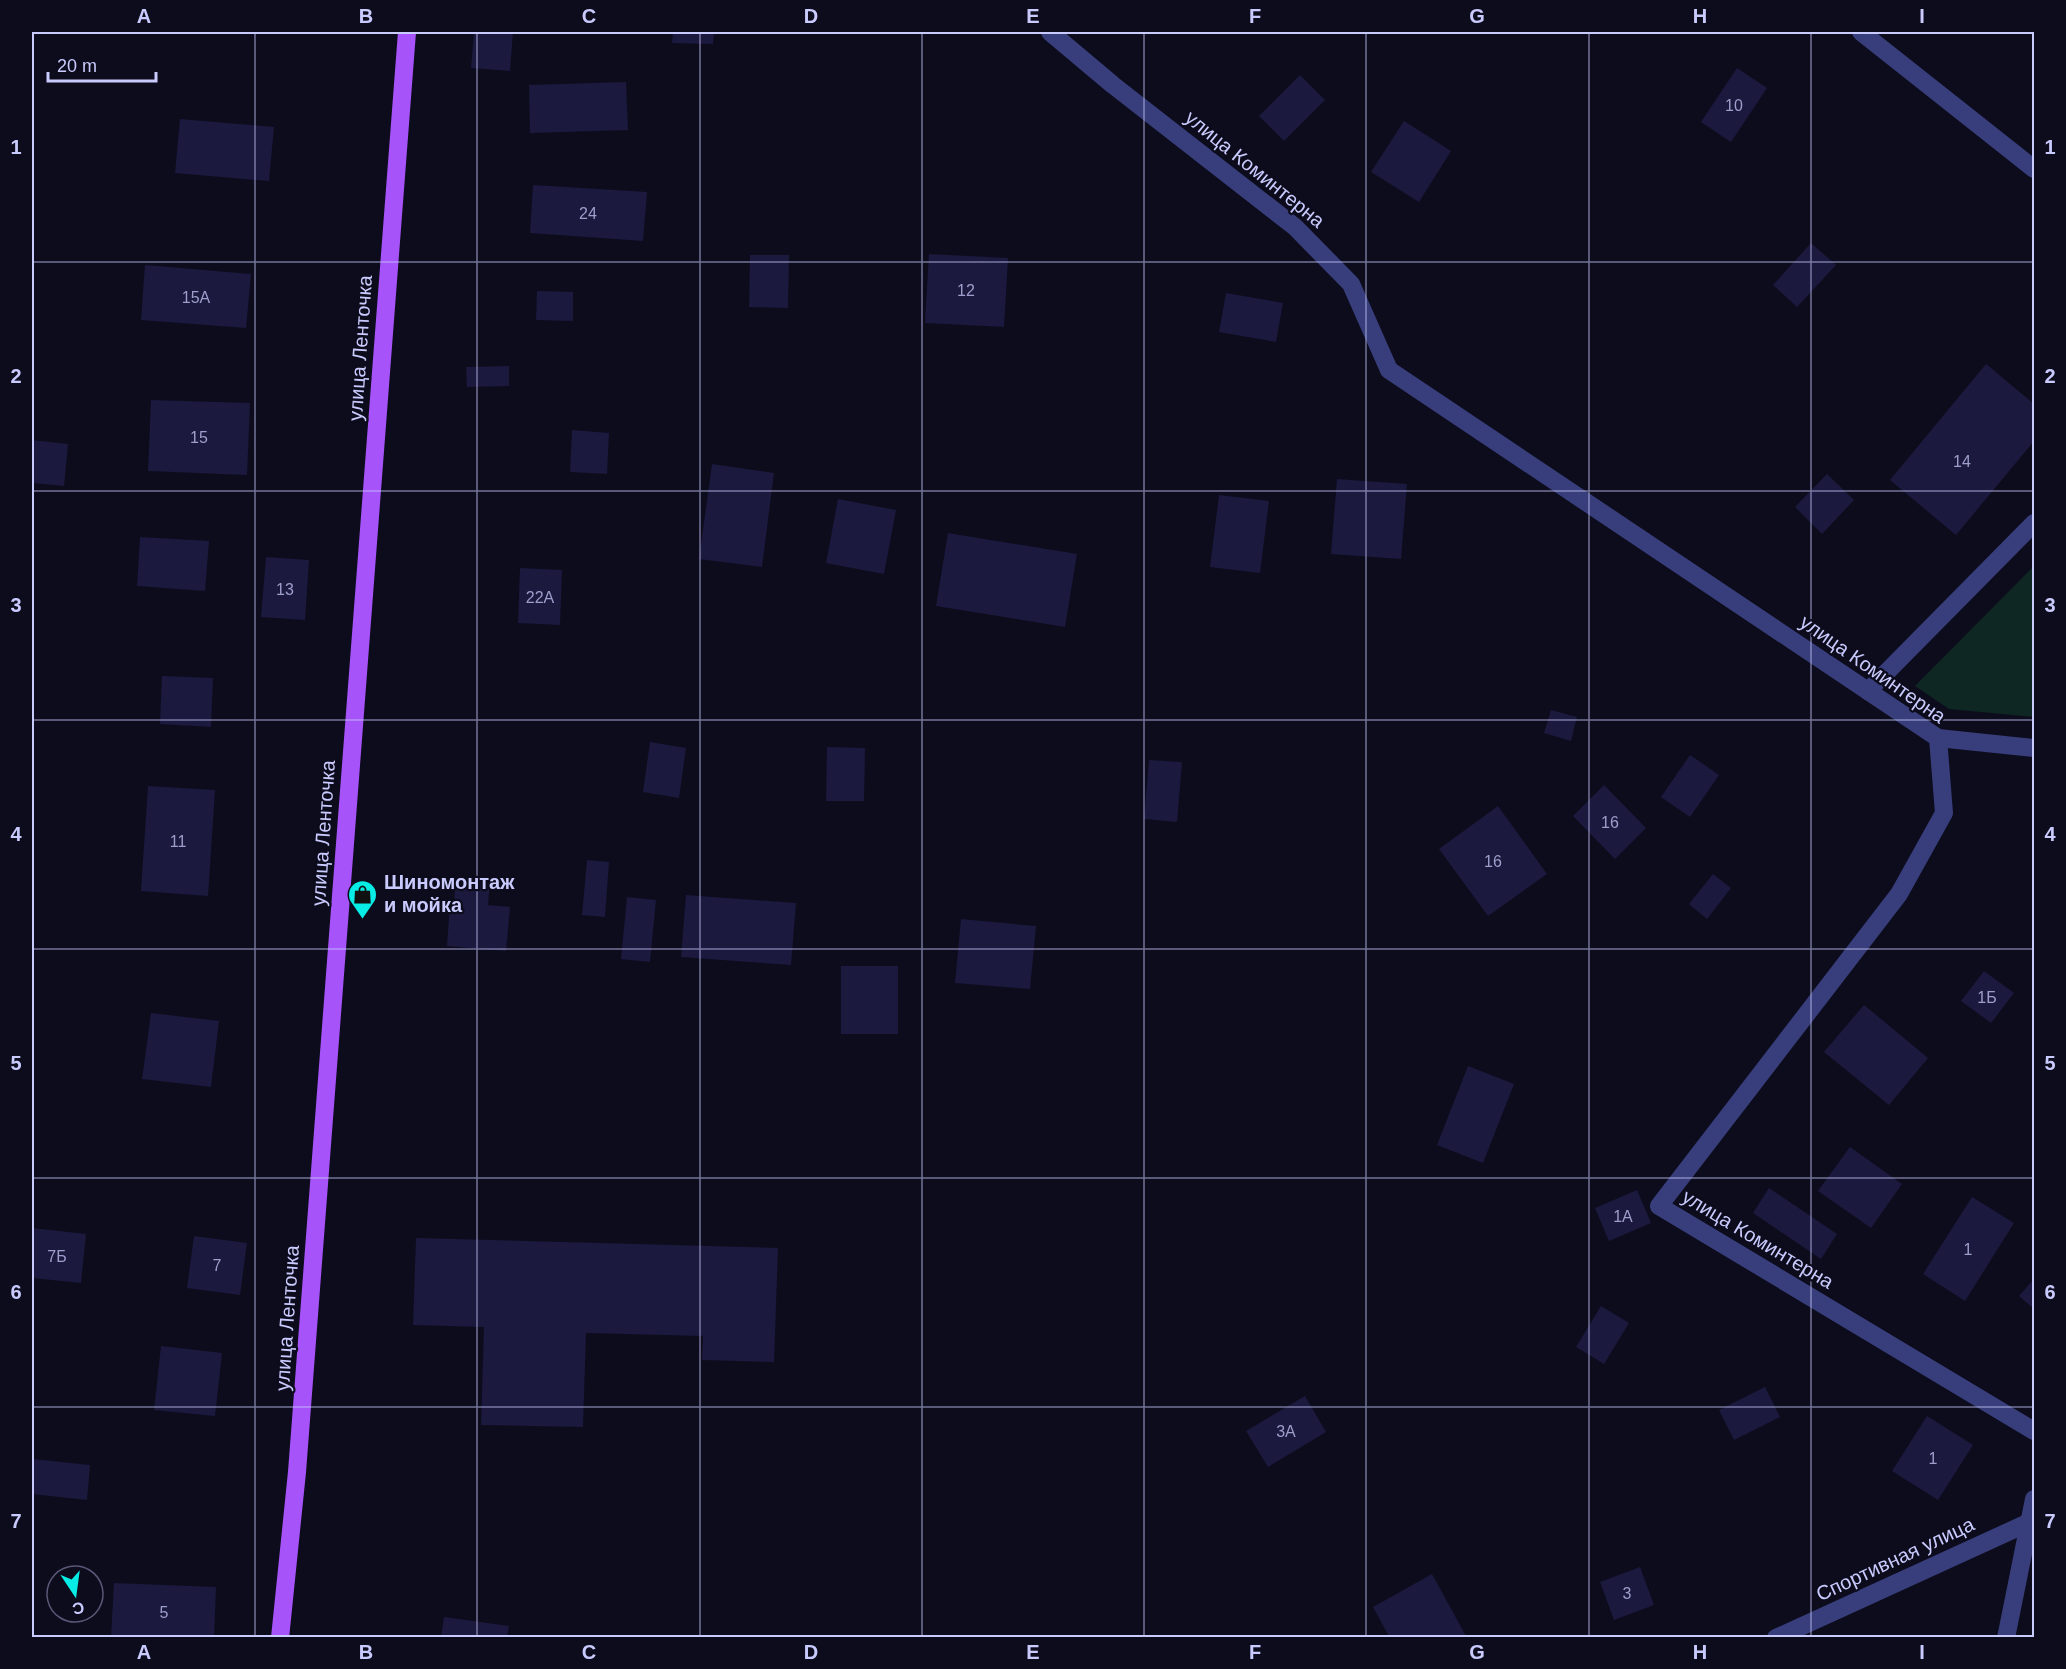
<svg xmlns="http://www.w3.org/2000/svg" width="2066" height="1669" viewBox="0 0 2066 1669" font-family="Helvetica,sans-serif">
	<rect width="100%" height="100%" fill="#0d0c1d"/>
	<path fill="#0f2723" d="M 2034,566 L 2034,717 L 1949,709 L 1915,686 Z"/>
	<g fill="#1b193d">
		<path d="M 474,32 L 513,32 L 510,71 L 471,68 Z"/>
		<path d="M 673,32 L 714,32 L 713,44 L 672,43 Z"/>
		<path d="M 1737,68 L 1767,88 L 1731,142 L 1701,122 Z"/>
		<path d="M 1300,75 L 1325,100 L 1284,141 L 1259,116 Z"/>
		<path d="M 626,82 L 628,130 L 530,133 L 529,85 Z"/>
		<path d="M 180,119 L 274,127 L 269,181 L 175,173 Z"/>
		<path d="M 1404,121 L 1451,151 L 1419,202 L 1371,172 Z"/>
		<path d="M 533,185 L 647,192 L 643,241 L 530,233 Z"/>
		<path d="M 1811,243 L 1836,265 L 1797,307 L 1773,285 Z"/>
		<path d="M 929,254 L 1008,258 L 1004,327 L 925,323 Z"/>
		<path d="M 750,255 L 789,255 L 788,308 L 749,307 Z"/>
		<path d="M 145,265 L 251,274 L 246,328 L 141,320 Z"/>
		<path d="M 537,291 L 573,292 L 573,321 L 536,320 Z"/>
		<path d="M 1226,293 L 1283,303 L 1276,342 L 1219,332 Z"/>
		<path d="M 1986,364 L 2034,404 L 2034,441 L 1956,535 L 1890,480 Z"/>
		<path d="M 509,366 L 509,386 L 467,387 L 466,367 Z"/>
		<path d="M 151,400 L 250,403 L 247,475 L 148,471 Z"/>
		<path d="M 572,430 L 609,433 L 607,474 L 570,472 Z"/>
		<path d="M 32,440 L 68,444 L 64,486 L 32,483 Z"/>
		<path d="M 712,464 L 774,473 L 762,567 L 699,559 Z"/>
		<path d="M 1827,474 L 1854,500 L 1822,534 L 1795,507 Z"/>
		<path d="M 1337,479 L 1407,484 L 1401,559 L 1331,554 Z"/>
		<path d="M 1219,495 L 1269,501 L 1260,573 L 1210,567 Z"/>
		<path d="M 838,499 L 896,510 L 884,574 L 826,563 Z"/>
		<path d="M 948,533 L 1077,554 L 1065,627 L 936,606 Z"/>
		<path d="M 140,537 L 209,541 L 205,591 L 137,586 Z"/>
		<path d="M 266,557 L 309,560 L 305,620 L 261,617 Z"/>
		<path d="M 520,568 L 562,570 L 560,625 L 518,623 Z"/>
		<path d="M 162,676 L 213,678 L 211,727 L 160,724 Z"/>
		<path d="M 1551,710 L 1577,717 L 1571,741 L 1544,733 Z"/>
		<path d="M 650,742 L 686,748 L 679,798 L 643,792 Z"/>
		<path d="M 827,747 L 865,748 L 864,801 L 826,801 Z"/>
		<path d="M 1690,755 L 1719,775 L 1690,817 L 1661,797 Z"/>
		<path d="M 1149,760 L 1182,762 L 1177,822 L 1144,819 Z"/>
		<path d="M 1604,785 L 1646,828 L 1615,859 L 1573,816 Z"/>
		<path d="M 148,786 L 215,790 L 208,896 L 141,891 Z"/>
		<path d="M 1498,806 L 1547,874 L 1488,916 L 1439,849 Z"/>
		<path d="M 587,860 L 609,862 L 605,917 L 582,915 Z"/>
		<path d="M 1713,874 L 1731,888 L 1707,919 L 1689,904 Z"/>
		<path d="M 456,879 L 490,881 L 488,905 L 510,907 L 506,951 L 447,946 L 450,902 L 454,902 Z"/>
		<path d="M 686,895 L 796,903 L 791,965 L 681,957 Z"/>
		<path d="M 627,897 L 656,900 L 650,962 L 621,959 Z"/>
		<path d="M 961,919 L 1036,926 L 1030,989 L 955,983 Z"/>
		<rect x="841" y="966" width="57" height="68"/>
		<path d="M 1984,971 L 2014,993 L 1991,1023 L 1961,1001 Z"/>
		<path d="M 1864,1005 L 1928,1058 L 1889,1105 L 1824,1052 Z"/>
		<path d="M 151,1013 L 219,1021 L 211,1087 L 142,1079 Z"/>
		<path d="M 1468,1066 L 1514,1084 L 1483,1163 L 1437,1145 Z"/>
		<path d="M 1850,1147 L 1902,1184 L 1871,1228 L 1818,1191 Z"/>
		<path d="M 1769,1188 L 1837,1234 L 1821,1259 L 1753,1213 Z"/>
		<path d="M 1637,1190 L 1651,1223 L 1609,1241 L 1595,1208 Z"/>
		<path d="M 1972,1197 L 2014,1223 L 1965,1301 L 1923,1274 Z"/>
		<path d="M 32,1228 L 86,1234 L 81,1283 L 32,1278 Z"/>
		<path d="M 194,1236 L 247,1243 L 240,1295 L 187,1288 Z"/>
		<path d="M 416,1238 L 778,1248 L 774,1362 L 702,1360 L 703,1336 L 586,1333 L 583,1427 L 481,1425 L 484,1327 L 413,1325 Z"/>
		<path d="M 2034,1279 L 2034,1309 L 2019,1296 Z"/>
		<path d="M 1601,1306 L 1629,1323 L 1604,1364 L 1576,1347 Z"/>
		<path d="M 161,1346 L 222,1353 L 215,1416 L 154,1410 Z"/>
		<path d="M 1765,1387 L 1780,1417 L 1734,1440 L 1719,1410 Z"/>
		<path d="M 1305,1396 L 1326,1432 L 1268,1467 L 1246,1431 Z"/>
		<path d="M 1927,1416 L 1973,1445 L 1938,1500 L 1892,1471 Z"/>
		<path d="M 32,1459 L 90,1465 L 87,1500 L 32,1494 Z"/>
		<path d="M 1640,1567 L 1654,1605 L 1614,1620 L 1600,1582 Z"/>
		<path d="M 1432,1574 L 1467,1638 L 1390,1638 L 1373,1607 Z"/>
		<path d="M 114,1583 L 216,1587 L 214,1638 L 111,1637 Z"/>
		<path d="M 444,1617 L 509,1626 L 507,1638 L 441,1638 Z"/>
	</g>
	<g fill="none" stroke-linecap="round" stroke-linejoin="round">
		<g stroke="#383e7b" stroke-width="18">
			<path d="M 1050,32 L 1113,85 L 1295,227 L 1351,284 L 1389,370 L 1938,738 L 1944,813 L 1899,894 L 1659,1206 L 2034,1431"/>
			<path d="M 1861,32 L 2034,169"/>
			<path d="M 1868,691 L 2034,523"/>
			<path d="M 1938,738 L 2034,748"/>
			<path d="M 1776,1638 L 2032,1521"/>
			<path d="M 2006,1638 L 2034,1499"/>
		</g>
		<path stroke="#a654fa" stroke-width="18" d="M 280,1638 L 297,1472 L 407,32"/>
	</g>
	<path fill="none" stroke="#c9cafd" stroke-width="1.5" stroke-opacity="0.55" d="M 255,32 L 255,1638M 477,32 L 477,1638M 700,32 L 700,1638M 922,32 L 922,1638M 1144,32 L 1144,1638M 1366,32 L 1366,1638M 1589,32 L 1589,1638M 1811,32 L 1811,1638M 32,262 L 2034,262M 32,491 L 2034,491M 32,720 L 2034,720M 32,949 L 2034,949M 32,1178 L 2034,1178M 32,1407 L 2034,1407"/>
	<defs>
		<symbol id="shop-pin" viewBox="-11 -11 22 30"><path d="M0 17L-7.5 6A9.5 9.5 0 1 1 7.5 6Z" fill="#07ece5" stroke="#0d0c1d"/><path d="M-5-2.5h2.3a2.7 3.5 0 0 1 5.4 0H5L5.5 6h-11ZM-1.5-2.5h3a1.5 2.3 0 0 0-3 0Z" fill="#111"/></symbol>
	</defs>
	<g fill-rule="evenodd">
		<use href="#shop-pin" x="346" y="878" width="33" height="45"/>
	</g>
	<g text-anchor="middle" stroke-width="4.5" stroke-linejoin="round" paint-order="stroke">
		<g font-size="16" fill="#9e9ecd">
			<text x="1734" y="111">10</text>
			<text x="588" y="219">24</text>
			<text x="966" y="296">12</text>
			<text x="196" y="303">15А</text>
			<text x="199" y="443">15</text>
			<text x="1962" y="467">14</text>
			<text x="285" y="595">13</text>
			<text x="540" y="603">22А</text>
			<text x="1610" y="828">16</text>
			<text x="178" y="847">11</text>
			<text x="1493" y="867">16</text>
			<text x="1987" y="1003">1Б</text>
			<text x="1623" y="1222">1А</text>
			<text x="1968" y="1255">1</text>
			<text x="57" y="1262">7Б</text>
			<text x="217" y="1271">7</text>
			<text x="1286" y="1437">3А</text>
			<text x="1933" y="1464">1</text>
			<text x="1627" y="1599">3</text>
			<text x="164" y="1618">5</text>
		</g>
		<g font-size="20" fill="#c9cafd" stroke="#0d0c1d">
			<text transform="translate(1255 169) rotate(39)" y="7">улица Коминтерна</text>
			<text transform="translate(360 348) rotate(-86)" y="7">улица Ленточка</text>
			<text transform="translate(1873 669) rotate(35)" y="7">улица Коминтерна</text>
			<text transform="translate(323 833) rotate(-86)" y="7">улица Ленточка</text>
			<text transform="translate(1758 1239) rotate(31)" y="7">улица Коминтерна</text>
			<text transform="translate(287 1318) rotate(-86)" y="7">улица Ленточка</text>
			<text transform="translate(1895 1559) rotate(-25)" y="7">Спортивная улица</text>
		</g>
		<g font-size="20" font-weight="bold" fill="#c9cafd" stroke="#0d0c1d" text-anchor="start">
			<text x="384" y="889">Шиномонтаж<tspan x="384" dy="23">и мойка</tspan></text>
		</g>
	</g>
	<rect width="2066" height="1669" fill="none" stroke="#0d0c1d" stroke-width="66"/>
	<g transform="translate(75 1594) rotate(167)"><circle r="28" fill="#0d0c1d" stroke="#585877" stroke-width="1.5"/>
	<path d="M0-4.5L10 22L0 15L-10 22Z" fill="#07ece5"/>
	<text y="-9" font-size="16" font-weight="bold" text-anchor="middle" fill="#c9cafd">С</text>
	</g>
	<path d="M48 72v9h108v-9" fill="none" stroke="#c9cafd" stroke-width="3"/>
	<text x="57" y="72" font-size="18" fill="#c9cafd" stroke="#0d0c1d" stroke-width="4.5" paint-order="stroke">20 m</text>
	<rect x="33" y="33" width="2000" height="1603" fill="none" stroke="#c9cafd" stroke-width="2"/>
	<g font-size="20" text-anchor="middle" font-weight="bold" fill="#c9cafd">
		<text x="144" y="23">A</text>
		<text x="366" y="23">B</text>
		<text x="589" y="23">C</text>
		<text x="811" y="23">D</text>
		<text x="1033" y="23">E</text>
		<text x="1255" y="23">F</text>
		<text x="1477" y="23">G</text>
		<text x="1700" y="23">H</text>
		<text x="1922" y="23">I</text>
		<text x="16" y="154">1</text>
		<text x="2050" y="154">1</text>
		<text x="16" y="383">2</text>
		<text x="2050" y="383">2</text>
		<text x="16" y="612">3</text>
		<text x="2050" y="612">3</text>
		<text x="16" y="841">4</text>
		<text x="2050" y="841">4</text>
		<text x="16" y="1070">5</text>
		<text x="2050" y="1070">5</text>
		<text x="16" y="1299">6</text>
		<text x="2050" y="1299">6</text>
		<text x="16" y="1528">7</text>
		<text x="2050" y="1528">7</text>
		<text x="144" y="1659">A</text>
		<text x="366" y="1659">B</text>
		<text x="589" y="1659">C</text>
		<text x="811" y="1659">D</text>
		<text x="1033" y="1659">E</text>
		<text x="1255" y="1659">F</text>
		<text x="1477" y="1659">G</text>
		<text x="1700" y="1659">H</text>
		<text x="1922" y="1659">I</text>
	</g>
</svg>
